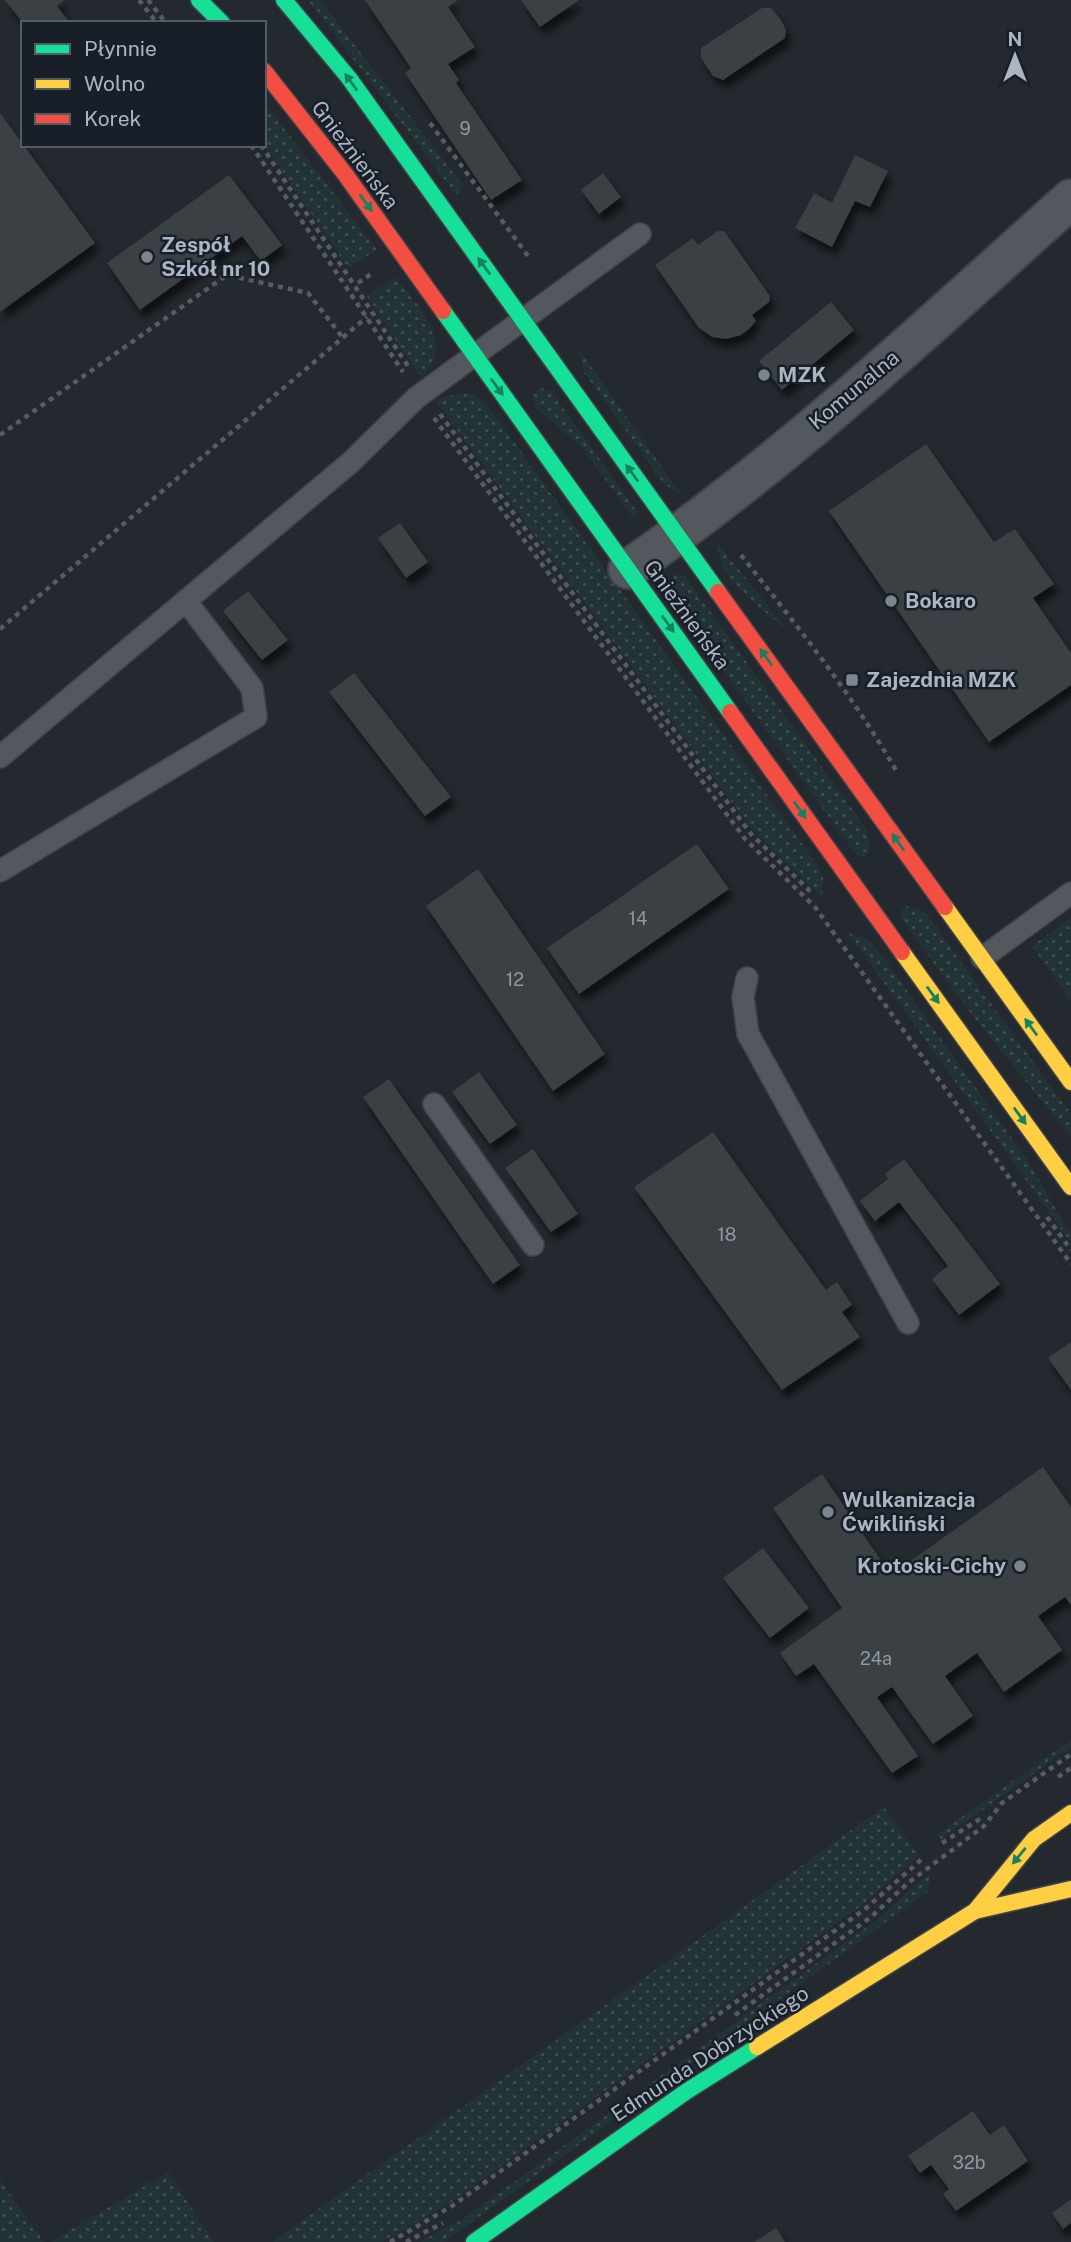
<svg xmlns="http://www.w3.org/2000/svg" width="1071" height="2242" viewBox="0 0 1071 2242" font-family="'Public Sans',sans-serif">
	<defs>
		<pattern id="grass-dots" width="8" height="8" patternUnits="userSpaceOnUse" patternTransform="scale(1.75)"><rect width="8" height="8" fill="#223335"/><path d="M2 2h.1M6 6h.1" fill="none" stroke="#3f4e51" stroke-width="1.8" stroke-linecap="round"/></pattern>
		<filter id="shadow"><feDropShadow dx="4.5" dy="8" stdDeviation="3.5" flood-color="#0009"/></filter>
	</defs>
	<rect width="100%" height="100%" fill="#24292f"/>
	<g fill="url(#grass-dots)">
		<path d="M 308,0 L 320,0 L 462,184 L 457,196 Z"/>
		<path d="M 264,102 L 377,250 L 348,268 L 264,144 Z"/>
		<path d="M 396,277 C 418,307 458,344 421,378 L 367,297 Z"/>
		<path d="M 580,351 L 681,494 L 664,484 L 583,371 Z"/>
		<path d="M 541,388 L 551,391 L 638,513 L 636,517 L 631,515 L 583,449 L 534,406 L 533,393 Z"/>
		<path d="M 461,393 L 473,394 L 486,403 L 818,866 L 823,877 L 822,897 L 754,832 L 435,400 Z"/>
		<path d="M 718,544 L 789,632 C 764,609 718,582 718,544 Z"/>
		<path d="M 675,574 L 684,575 L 867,830 L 870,850 L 865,857 L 857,856 L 676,605 L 671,580 Z"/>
		<path d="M 908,906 L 925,912 L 1071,1114 L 1071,1137 L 965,1006 L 901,918 L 902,909 Z"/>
		<path d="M 1071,918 L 1071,1001 L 1032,946 Z"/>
		<path d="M 848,933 L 866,938 L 876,947 L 1028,1161 L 1071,1235 L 1071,1243 Z"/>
		<path d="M 1071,1740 L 1071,1747 L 940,1840 L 936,1835 Z"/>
		<path d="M 884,1807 L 919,1856 L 862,1905 L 450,2203 L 382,2242 L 272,2242 Z"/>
		<path d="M 930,1873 L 928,1892 L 465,2227 L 444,2242 L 419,2242 L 461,2220 L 875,1921 Z"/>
		<path d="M 168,2172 L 214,2242 L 50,2242 Z"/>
		<path d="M 0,2180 L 44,2242 L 0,2242 Z"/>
	</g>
	<g fill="#3b3f44" filter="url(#shadow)">
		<path d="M 5,0 L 65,0 L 57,6 L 70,23 L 23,23 Z"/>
		<path d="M 365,0 L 458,0 L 448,7 L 475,47 L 448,64 L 459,80 L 456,83 L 522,180 L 491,200 L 405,73 L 411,68 Z"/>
		<path d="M 521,0 L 579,0 L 540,27 Z"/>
		<path d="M 762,8 L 771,8 L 781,20 L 786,30 L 785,38 L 723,80 L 713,76 L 701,58 L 701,48 Z"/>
		<path d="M 0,113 L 95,243 L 0,312 Z"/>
		<path d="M 855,155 L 888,171 L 870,207 L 855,201 L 832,247 L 795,228 L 814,193 L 832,203 Z"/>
		<path d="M 603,173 L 621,197 L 599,214 L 581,190 Z"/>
		<path d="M 229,175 L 282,245 L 261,261 L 242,236 L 140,310 L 107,263 Z"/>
		<path d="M 718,231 L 724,231 L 770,296 L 769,302 L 752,315 L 756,321 L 750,328 L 741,335 L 726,339 L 712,337 L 699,328 L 655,265 L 693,238 L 698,245 Z"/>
		<path d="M 831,302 L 854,330 L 782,390 L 759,361 Z"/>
		<path d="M 926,444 L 994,542 L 1015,529 L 1054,584 L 1033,598 L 1071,653 L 1071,685 L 989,742 L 829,511 Z"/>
		<path d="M 400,523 L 428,562 L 406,578 L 378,538 Z"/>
		<path d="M 248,591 L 288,640 L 262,660 L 223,611 Z"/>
		<path d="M 354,673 L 451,797 L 425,816 L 329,692 Z"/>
		<path d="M 697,844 L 729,889 L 579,994 L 547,948 Z"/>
		<path d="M 478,869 L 605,1054 L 553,1091 L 426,906 Z"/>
		<path d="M 479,1072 L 517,1125 L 490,1144 L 452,1092 Z"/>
		<path d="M 389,1079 L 520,1265 L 493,1284 L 363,1097 Z"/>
		<path d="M 713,1132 L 826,1290 L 837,1282 L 852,1305 L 842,1312 L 860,1337 L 782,1390 L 634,1187 Z"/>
		<path d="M 533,1149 L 578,1214 L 551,1232 L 505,1168 Z"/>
		<path d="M 904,1159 L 1000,1284 L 959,1315 L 932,1279 L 948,1266 L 899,1202 L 875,1221 L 860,1201 L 888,1179 L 885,1174 Z"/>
		<path d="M 1071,1342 L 1071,1390 L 1048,1358 Z"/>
		<path d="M 1043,1467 L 1071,1507 L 1071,1605 L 1065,1597 L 1038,1616 L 1062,1650 L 1004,1692 L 977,1653 L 945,1676 L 973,1716 L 933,1744 L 892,1687 L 877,1697 L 918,1756 L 892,1773 L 814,1664 L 796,1676 L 780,1653 L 842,1608 L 773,1508 L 822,1474 L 891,1575 Z"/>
		<path d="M 763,1548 L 809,1608 L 770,1638 L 723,1578 Z"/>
		<path d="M 973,2111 L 990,2135 L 1004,2125 L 1028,2161 L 956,2211 L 943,2194 L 949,2189 L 931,2165 L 920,2173 L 908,2156 Z"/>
		<path d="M 1071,2199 L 1071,2223 L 1063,2229 L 1052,2213 Z"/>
		<path d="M 776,2228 L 785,2242 L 754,2242 Z"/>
	</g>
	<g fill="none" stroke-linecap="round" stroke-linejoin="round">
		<defs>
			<g id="lane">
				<path d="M 0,757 L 351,462 L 416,398 L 640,234"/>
				<path d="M 0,871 L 256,717 L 252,688 L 186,601"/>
				<path d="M 982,958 L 1071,893"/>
				<path d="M 747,978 L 743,997 L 748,1034 L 908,1323"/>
				<path d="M 434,1104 L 533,1245"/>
			</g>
			<path id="street" d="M 628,569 C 784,463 930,325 1071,199"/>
			<g id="fast">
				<path d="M 199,0 L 222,23"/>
				<path d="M 284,0 L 349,78 L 718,592"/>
				<path d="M 443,311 L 730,712"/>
				<path d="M 474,2242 L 687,2091 L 757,2047"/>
			</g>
			<g id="slow">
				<path d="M 945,907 L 1071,1082"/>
				<path d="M 902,952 L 1071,1187"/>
				<path d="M 975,1911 L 1071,1889"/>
				<path d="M 757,2047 L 975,1911 L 1034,1839 L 1071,1813"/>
			</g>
			<g id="jam">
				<path d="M 264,71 L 345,174 L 443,311"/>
				<path d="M 718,592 L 945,907"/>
				<path d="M 730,712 L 902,952"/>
			</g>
		</defs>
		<use href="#lane" stroke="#404348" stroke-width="24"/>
		<use href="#street" stroke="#404348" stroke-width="42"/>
		<use href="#fast" stroke="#404348" stroke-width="19"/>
		<use href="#slow" stroke="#404348" stroke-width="19"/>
		<use href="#jam" stroke="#404348" stroke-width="19"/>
		<g stroke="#565c61" stroke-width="4.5" stroke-dasharray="5 5" stroke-linecap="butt">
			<path d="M 139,0 L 157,23"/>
			<path d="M 148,0 L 166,23"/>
			<path d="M 430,123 L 528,256"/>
			<path d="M 251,145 L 403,372"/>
			<path d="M 261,145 L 410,369"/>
			<path d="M 358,283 L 371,274"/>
			<path d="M 440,414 L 751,834 L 812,893"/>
			<path d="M 434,418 L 745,839 L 815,907 L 1071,1264"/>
			<path d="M 0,435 L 227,275 L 308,293 L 343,338"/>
			<path d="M 741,555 C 797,626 852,694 897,772"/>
			<path d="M 0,629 L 367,317"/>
			<path d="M 1047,1217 L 1071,1250"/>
			<path d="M 1058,1777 L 1071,1768"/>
			<path d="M 942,1843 L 983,1817"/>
			<path d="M 735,2015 L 871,1917 L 908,1883 L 984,1826 L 1002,1803 L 1071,1754"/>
			<path d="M 390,2242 L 452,2206 L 865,1909 L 922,1859"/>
			<path d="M 406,2242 L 443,2223"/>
		</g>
		<use href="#lane" stroke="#53575e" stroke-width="21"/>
		<use href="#street" stroke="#53575e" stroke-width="38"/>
		<use href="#fast" stroke="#16e098" stroke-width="16"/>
		<use href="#slow" stroke="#ffcf43" stroke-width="16"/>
		<use href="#jam" stroke="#f24e42" stroke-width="16"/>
	</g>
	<defs><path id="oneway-solid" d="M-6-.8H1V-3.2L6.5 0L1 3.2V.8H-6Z" transform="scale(1.75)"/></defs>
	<g fill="#178060">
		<use href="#oneway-solid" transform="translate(351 82) rotate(-126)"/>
		<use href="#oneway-solid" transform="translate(366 203) rotate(54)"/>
		<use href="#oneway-solid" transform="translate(484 266) rotate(-126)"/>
		<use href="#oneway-solid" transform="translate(497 387) rotate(54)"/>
		<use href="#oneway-solid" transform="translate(632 473) rotate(-126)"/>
		<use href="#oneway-solid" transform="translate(668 624) rotate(54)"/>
		<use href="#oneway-solid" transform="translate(766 657) rotate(-126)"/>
		<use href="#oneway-solid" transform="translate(800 810) rotate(54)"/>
		<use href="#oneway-solid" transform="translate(898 842) rotate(-126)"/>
		<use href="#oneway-solid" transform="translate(933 995) rotate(54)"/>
		<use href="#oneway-solid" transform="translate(1031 1027) rotate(-126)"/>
		<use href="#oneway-solid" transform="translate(1020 1116) rotate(54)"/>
		<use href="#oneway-solid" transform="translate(1019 1856) rotate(129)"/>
	</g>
	<g fill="#7c848f" stroke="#181f29" stroke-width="2.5">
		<circle cx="147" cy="257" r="7"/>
		<circle cx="764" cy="375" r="7"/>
		<circle cx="891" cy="601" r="7"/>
		<rect x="845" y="673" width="14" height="14" rx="3.5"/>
		<circle cx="828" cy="1512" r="7"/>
		<circle cx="1020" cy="1566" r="7"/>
	</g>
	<g text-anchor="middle" stroke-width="5" stroke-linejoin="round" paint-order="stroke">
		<g font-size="18" fill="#9098a2">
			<text x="465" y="135">9</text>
			<text x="638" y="925">14</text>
			<text x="515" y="986">12</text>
			<text x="727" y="1241">18</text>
			<text x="876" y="1665">24a</text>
			<text x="969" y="2169">32b</text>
		</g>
		<g font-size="21" fill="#acb5c2" stroke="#181f29">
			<text transform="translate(355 155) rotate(53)" y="7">Gnieźnieńska</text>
			<text transform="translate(854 390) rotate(-40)" y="7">Komunalna</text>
			<text transform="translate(687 615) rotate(54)" y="7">Gnieźnieńska</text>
			<text transform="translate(710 2054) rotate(-33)" y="7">Edmunda Dobrzyckiego</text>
		</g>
		<g font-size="21" font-weight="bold" fill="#acb5c2" stroke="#181f29" text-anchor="start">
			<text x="161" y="252">Zespół<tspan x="161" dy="24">Szkół nr 10</tspan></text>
			<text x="778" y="382">MZK</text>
			<text x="905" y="608">Bokaro</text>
			<text x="866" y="687">Zajezdnia MZK</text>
			<text x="842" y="1507">Wulkanizacja<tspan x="842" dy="24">Ćwikliński</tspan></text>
			<text x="1006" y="1573" text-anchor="end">Krotoski-Cichy</text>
		</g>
	</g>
	<rect x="21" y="21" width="245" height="126" fill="#181f29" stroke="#535b66" stroke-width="2"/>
	<rect x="35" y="44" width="35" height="10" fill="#16e098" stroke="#535b66" stroke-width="2"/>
	<text x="84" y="56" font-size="21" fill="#acb5c2">Płynnie</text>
	<rect x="35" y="79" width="35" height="10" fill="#ffcf43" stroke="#535b66" stroke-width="2"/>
	<text x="84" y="91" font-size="21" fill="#acb5c2">Wolno</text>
	<rect x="35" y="114" width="35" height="10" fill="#f24e42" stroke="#535b66" stroke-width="2"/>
	<text x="84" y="126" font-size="21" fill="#acb5c2">Korek</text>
	<g transform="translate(1015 56)" stroke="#181f29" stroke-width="5" paint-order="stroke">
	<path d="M0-5L12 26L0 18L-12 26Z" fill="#acb5c2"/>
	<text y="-10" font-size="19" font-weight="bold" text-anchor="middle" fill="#acb5c2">N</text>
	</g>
</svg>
